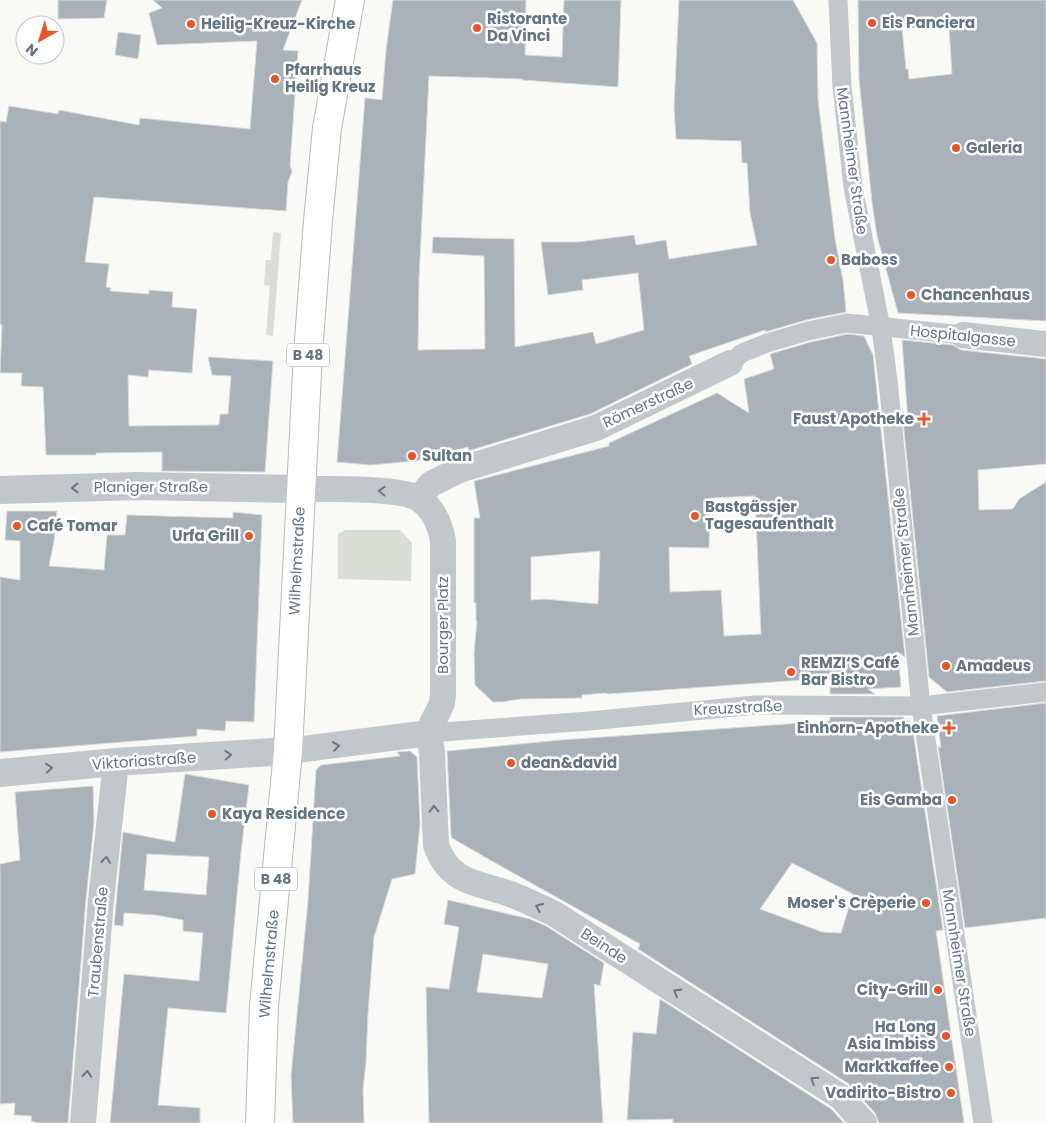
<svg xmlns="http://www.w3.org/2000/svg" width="1046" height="1123" viewBox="0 0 1046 1123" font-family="Poppins,sans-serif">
	<rect width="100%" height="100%" fill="#f9f9f6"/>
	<g fill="#d9ded5">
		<path d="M 273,232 L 281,233 L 273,336 L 266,335 L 270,286 L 264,285 L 266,260 L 271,260 Z"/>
		<path d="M 345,530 L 400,530 L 412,543 L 411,581 L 338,579 L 338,534 Z"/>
	</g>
	<g fill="#a9b2b8" stroke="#dbdbd9" fill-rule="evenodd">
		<path d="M 58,0 L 107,0 L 104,18 L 58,19 Z"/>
		<path d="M 153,0 L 302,0 L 283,50 L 298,51 L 290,165 L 292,172 L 288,182 L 286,211 L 94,197 L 85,262 L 109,264 L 106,287 L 111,288 L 110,291 L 149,294 L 149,290 L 173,292 L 172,307 L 197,309 L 192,373 L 149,370 L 148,377 L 128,375 L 129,426 L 218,425 L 219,424 L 220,414 L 228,414 L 231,376 L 212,375 L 208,357 L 273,361 L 265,472 L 162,471 L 162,452 L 96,453 L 96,455 L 46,455 L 43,387 L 21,386 L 22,373 L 0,373 L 2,325 L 0,324 L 0,121 L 6,122 L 9,106 L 58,114 L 59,110 L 139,125 L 140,118 L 250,129 L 257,41 L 157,45 L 149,13 L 162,8 Z"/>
		<path d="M 393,0 L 526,0 L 525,55 L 562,57 L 564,0 L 621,0 L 618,87 L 522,80 L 522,79 L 429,76 L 419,279 L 418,350 L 485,349 L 484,256 L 432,253 L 433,237 L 514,239 L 515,347 L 593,332 L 596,344 L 644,330 L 638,273 L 582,280 L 583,290 L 548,295 L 541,242 L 578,242 L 634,235 L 636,245 L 666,240 L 669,259 L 757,245 L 750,213 L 747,163 L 742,163 L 741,141 L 676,139 L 674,108 L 679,0 L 793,0 L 817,43 L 818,100 L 835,239 L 843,280 L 846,312 L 806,320 L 765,332 L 765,330 L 689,356 L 692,364 L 590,414 L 468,451 L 468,447 L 416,461 L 370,465 L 337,462 L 365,98 L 382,100 L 386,50 Z"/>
		<path d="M 858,0 L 1046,0 L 1046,321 L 898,313 L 877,236 L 872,202 L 859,79 ZM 949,27 L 952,74 L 909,79 L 908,69 L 906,69 L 902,28 Z"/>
		<path d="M 118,32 L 141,35 L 138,59 L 115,55 Z"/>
		<path d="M 848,334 L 864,336 L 873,355 L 905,657 L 898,652 L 901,687 L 868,689 L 875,694 L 830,694 L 830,678 L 608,694 L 605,693 L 582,695 L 582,698 L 521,699 L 502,702 L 493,702 L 475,685 L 474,653 L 477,621 L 476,621 L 476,603 L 474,603 L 474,518 L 480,518 L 474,481 L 609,446 L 609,443 L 717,393 L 749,413 L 744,379 L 774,369 L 770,354 L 811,342 ZM 755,496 L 761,634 L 724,636 L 721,590 L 670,592 L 669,547 L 709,548 L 710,498 ZM 600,551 L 598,604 L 544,599 L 531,600 L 531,557 Z"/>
		<path d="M 902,340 L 953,345 L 961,350 L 1046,359 L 1046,464 L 978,470 L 979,510 L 1013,509 L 1019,499 L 1046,482 L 1046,681 L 947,692 L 929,677 L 902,411 L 908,421 Z"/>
		<path d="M 7,511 L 57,511 L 54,541 L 49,566 L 104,570 L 107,535 L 125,535 L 127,515 L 233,518 L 233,512 L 262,515 L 254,722 L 226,721 L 225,731 L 197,729 L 197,736 L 0,752 L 0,577 L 20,580 L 20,541 L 5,540 Z"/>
		<path d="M 1046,703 L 1046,918 L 965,928 L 938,746 L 941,748 L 937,716 Z"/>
		<path d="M 830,717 L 903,717 L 912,725 L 943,930 L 936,931 L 964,1123 L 879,1123 L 875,1113 L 849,1084 L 638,949 L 640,944 L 490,860 L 452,838 L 451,835 L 447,751 L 561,740 L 830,721 ZM 792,863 L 853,894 L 841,933 L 822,932 L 760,909 Z"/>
		<path d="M 410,751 L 417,757 L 420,824 L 415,874 L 392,879 L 374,937 L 368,1013 L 366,1063 L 363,1089 L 364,1123 L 293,1123 L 291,1076 L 308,901 L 316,770 L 321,765 L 400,756 L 397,752 Z"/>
		<path d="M 185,774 L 249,785 L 241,852 L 226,1013 L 168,1008 L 158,1105 L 200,1108 L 200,1123 L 110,1123 L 124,974 L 199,981 L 203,933 L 183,931 L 183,920 L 155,915 L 124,913 L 123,926 L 114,925 L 123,832 L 175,842 ZM 147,854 L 209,857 L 206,895 L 144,890 Z"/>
		<path d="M 93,786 L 94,823 L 86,899 L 68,1123 L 38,1123 L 31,1121 L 32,1116 L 14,1115 L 15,1103 L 0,1104 L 0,864 L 20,860 L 15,792 Z"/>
		<path d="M 448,900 L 530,919 L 546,926 L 604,963 L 600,986 L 594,984 L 603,1123 L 429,1123 L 426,987 L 449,989 L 459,927 L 444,924 ZM 483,954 L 548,964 L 542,998 L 477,992 Z"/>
		<path d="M 660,999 L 831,1109 L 844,1123 L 673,1123 L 673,1119 L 627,1120 L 633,1032 L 656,1034 Z"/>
	</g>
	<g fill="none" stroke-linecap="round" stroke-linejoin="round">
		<defs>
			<path id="primary" d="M 260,1123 L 264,1006 L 288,751 L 308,353 L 318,221 L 327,128 L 350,0"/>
		</defs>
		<use href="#primary" stroke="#b5bbbf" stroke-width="30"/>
		<g stroke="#c2c7cb" stroke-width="19">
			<path d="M 838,0 L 842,86 L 853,187 L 881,328 L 888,381 L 921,706 L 983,1123"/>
			<path d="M 730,363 L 742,353 L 767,343 L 808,331 L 847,323 L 963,335"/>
			<path d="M 429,733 L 589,721 L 756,705 L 921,706 L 1046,692"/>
		</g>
		<g stroke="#c2c7cb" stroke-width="26">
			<path d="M 963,335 L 1046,344"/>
			<path d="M 301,489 C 325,489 402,487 419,499 C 434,509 440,524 443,541 L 443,694 L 442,703 L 438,712 L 433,721 L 429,733 L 432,753 L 436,845 C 450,885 479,882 513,895 C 527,901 540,907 553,913 L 841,1097 L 864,1123"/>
			<path d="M 419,498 L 431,484 L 459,470 L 596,428 L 730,363"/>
			<path d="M 288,751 L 429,733"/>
			<path d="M 83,1123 L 101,900 L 116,762"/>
		</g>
		<g stroke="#c2c7cb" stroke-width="28">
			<path d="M 0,490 L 138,486 L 301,489"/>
			<path d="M 0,773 L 116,762 L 288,751"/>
		</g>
		<use href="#primary" stroke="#fff" stroke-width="28"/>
	</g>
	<defs><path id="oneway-chevron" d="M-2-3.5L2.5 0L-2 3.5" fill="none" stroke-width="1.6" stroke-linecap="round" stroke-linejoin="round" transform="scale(1.25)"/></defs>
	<g stroke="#687886">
		<use href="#oneway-chevron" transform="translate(75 488) rotate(178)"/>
		<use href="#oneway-chevron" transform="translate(382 491) rotate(-177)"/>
		<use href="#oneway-chevron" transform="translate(336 746) rotate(-8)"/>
		<use href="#oneway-chevron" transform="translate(228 755) rotate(-3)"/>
		<use href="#oneway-chevron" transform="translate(49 768) rotate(-5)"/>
		<use href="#oneway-chevron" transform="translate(434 809) rotate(-92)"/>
		<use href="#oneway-chevron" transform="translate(106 860) rotate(-84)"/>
		<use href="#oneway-chevron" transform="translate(539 907) rotate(-156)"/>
		<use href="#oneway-chevron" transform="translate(677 992) rotate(-149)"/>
		<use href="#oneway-chevron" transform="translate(87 1074) rotate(-86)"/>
		<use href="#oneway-chevron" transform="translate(814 1080) rotate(-147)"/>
	</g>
	<g fill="#e95527" stroke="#fff" stroke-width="2">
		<circle cx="872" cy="23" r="5"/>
		<circle cx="191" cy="24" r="5"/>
		<circle cx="477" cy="28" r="5"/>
		<circle cx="275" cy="79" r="5"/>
		<circle cx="956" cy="148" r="5"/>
		<circle cx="831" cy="260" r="5"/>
		<circle cx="911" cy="295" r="5"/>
		<path d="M921.5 411.5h5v5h5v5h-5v5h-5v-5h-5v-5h5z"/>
		<circle cx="412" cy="456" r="5"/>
		<circle cx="695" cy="516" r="5"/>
		<circle cx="17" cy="526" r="5"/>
		<circle cx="249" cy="536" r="5"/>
		<circle cx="946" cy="666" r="5"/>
		<circle cx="791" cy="672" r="5"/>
		<path d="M946.5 720.5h5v5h5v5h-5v5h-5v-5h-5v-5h5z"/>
		<circle cx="511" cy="763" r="5"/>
		<circle cx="952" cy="800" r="5"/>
		<circle cx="212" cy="814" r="5"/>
		<circle cx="926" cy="903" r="5"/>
		<circle cx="938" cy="990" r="5"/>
		<circle cx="946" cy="1036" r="5"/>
		<circle cx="949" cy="1067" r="5"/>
		<circle cx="951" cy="1093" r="5"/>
	</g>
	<g text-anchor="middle" stroke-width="5" stroke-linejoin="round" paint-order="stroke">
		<g fill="#fff" stroke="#929ea8" stroke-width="1">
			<rect x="287" y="343.5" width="42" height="23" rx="4"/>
			<rect x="255" y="867.5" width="42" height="23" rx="4"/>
		</g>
		<g font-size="14" font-weight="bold" fill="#637482">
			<text x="308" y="360">B 48</text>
			<text x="276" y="884">B 48</text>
		</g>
		<g font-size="15" font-weight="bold" fill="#637482" stroke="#fff" text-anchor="start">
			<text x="487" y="24">Ristorante<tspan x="487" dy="17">Da Vinci</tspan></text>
			<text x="882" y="28">Eis Panciera</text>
			<text x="201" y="29">Heilig-Kreuz-Kirche</text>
			<text x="285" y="75">Pfarrhaus<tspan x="285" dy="17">Heilig Kreuz</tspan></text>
			<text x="966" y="153">Galeria</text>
			<text x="841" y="265">Baboss</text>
			<text x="921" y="300">Chancenhaus</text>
			<text x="914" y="424" text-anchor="end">Faust Apotheke</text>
			<text x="422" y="461">Sultan</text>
			<text x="705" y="512">Bastgässjer<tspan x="705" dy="17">Tagesaufenthalt</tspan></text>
			<text x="27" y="531">Café Tomar</text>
			<text x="239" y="541" text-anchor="end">Urfa Grill</text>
			<text x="801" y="668">REMZI‘S Café<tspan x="801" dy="17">Bar Bistro</tspan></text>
			<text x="956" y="671">Amadeus</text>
			<text x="939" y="733" text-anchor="end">Einhorn-Apotheke</text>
			<text x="521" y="768">dean&amp;david</text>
			<text x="942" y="805" text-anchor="end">Eis Gamba</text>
			<text x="222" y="819">Kaya Residence</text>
			<text x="916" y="908" text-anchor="end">Moser's Crèperie</text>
			<text x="928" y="995" text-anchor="end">City-Grill</text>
			<text x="936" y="1032" text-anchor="end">Ha Long<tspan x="936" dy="17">Asia Imbiss</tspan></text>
			<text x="939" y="1072" text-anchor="end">Marktkaffee</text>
			<text x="941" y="1098" text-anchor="end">Vadirito-Bistro</text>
		</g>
		<g font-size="15" fill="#637482" stroke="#fff">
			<text transform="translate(852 161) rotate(82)" y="5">Mannheimer Straße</text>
			<text transform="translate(963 336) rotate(6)" y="5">Hospitalgasse</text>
			<text transform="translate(648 403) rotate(-25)" y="5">Römerstraße</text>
			<text x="151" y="492">Planiger Straße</text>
			<text transform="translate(297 561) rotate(-87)" y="5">Wilhelmstraße</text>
			<text transform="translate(906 562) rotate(-96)" y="5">Mannheimer Straße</text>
			<text transform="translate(443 625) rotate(-90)" y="5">Bourger Platz</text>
			<text transform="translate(738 708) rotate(-3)" y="5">Kreuzstraße</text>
			<text transform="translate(144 761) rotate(-4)" y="5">Viktoriastraße</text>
			<text transform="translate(98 942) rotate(-85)" y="5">Traubenstraße</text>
			<text transform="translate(604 946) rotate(33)" y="5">Beinde</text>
			<text transform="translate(959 963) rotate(81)" y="5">Mannheimer Straße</text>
			<text transform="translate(269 964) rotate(-85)" y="5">Wilhelmstraße</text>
		</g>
	</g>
	<g transform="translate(40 40) rotate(219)"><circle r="24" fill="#ffffff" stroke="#c1c7cd"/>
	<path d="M0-4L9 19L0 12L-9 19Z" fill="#e95527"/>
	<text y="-8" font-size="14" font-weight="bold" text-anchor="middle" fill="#637482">N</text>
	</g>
</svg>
